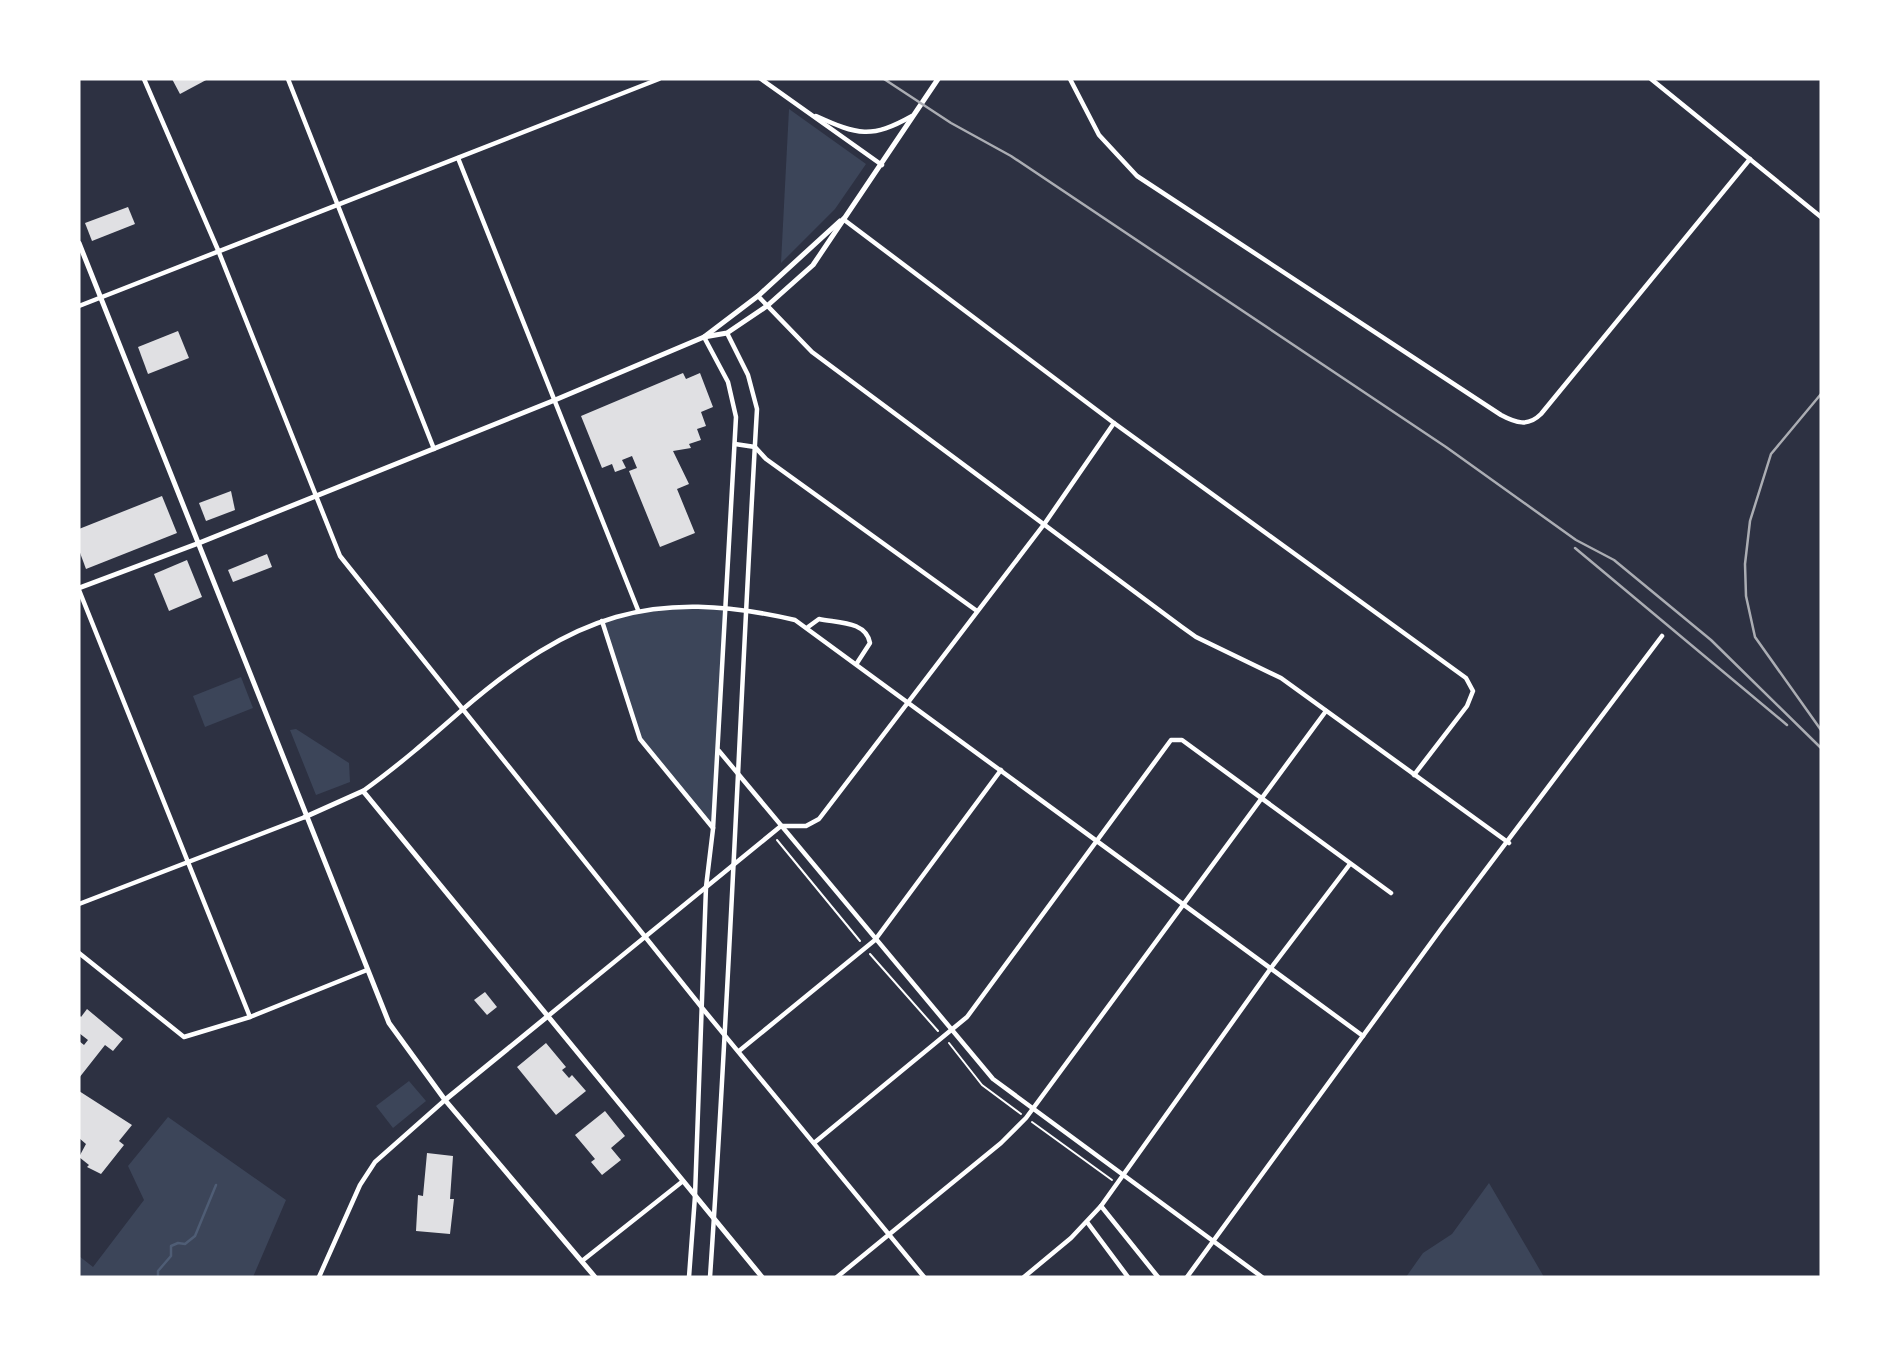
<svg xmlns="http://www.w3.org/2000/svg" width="1900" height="1356" viewBox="0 0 1900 1356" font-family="Poppins,sans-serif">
	<rect width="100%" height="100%" fill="#2d3142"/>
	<g fill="#3c4559">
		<path d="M 789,109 L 866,164 L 835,209 L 781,263 Z"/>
		<path d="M 687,605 L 724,607 L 713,829 L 640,739 L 602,621 L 638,610 Z"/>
		<path d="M 241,677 L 253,708 L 205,727 L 193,696 Z"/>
		<path d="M 296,729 L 349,763 L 350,782 L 316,795 L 290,730 Z"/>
		<path d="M 409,1081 L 426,1101 L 393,1128 L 376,1106 Z"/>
		<path d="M 168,1117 L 286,1200 L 253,1277 L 79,1277 L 79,1256 L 93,1267 L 144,1200 L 128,1166 Z"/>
		<path d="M 1489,1183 L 1544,1277 L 1406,1277 L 1423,1253 L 1452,1234 Z"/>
	</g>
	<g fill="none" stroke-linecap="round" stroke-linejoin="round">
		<path stroke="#4f5d75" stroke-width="2.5" d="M 158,1277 L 158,1271 L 171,1256 L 171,1246 L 178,1243 L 185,1244 L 195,1236 L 216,1185"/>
	</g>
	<g fill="#e0e0e3">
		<path d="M 172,79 L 208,79 L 180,94 Z"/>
		<path d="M 128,207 L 135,224 L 92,241 L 85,223 Z"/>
		<path d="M 178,331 L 189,358 L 148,374 L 138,347 Z"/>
		<path d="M 683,373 L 686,379 L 700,373 L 713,407 L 701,412 L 706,426 L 697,429 L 701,440 L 689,444 L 691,448 L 673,451 L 689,484 L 677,489 L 695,533 L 660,547 L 629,471 L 637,468 L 632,456 L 622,460 L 626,468 L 615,472 L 612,464 L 602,468 L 581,416 Z"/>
		<path d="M 231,491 L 235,510 L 206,521 L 199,503 Z"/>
		<path d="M 162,496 L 177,533 L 86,569 L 79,550 L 79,529 Z"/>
		<path d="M 267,554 L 272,567 L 233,582 L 228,570 Z"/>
		<path d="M 187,560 L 202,597 L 169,611 L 154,574 Z"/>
		<path d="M 485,992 L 497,1007 L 487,1015 L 474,1000 Z"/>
		<path d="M 87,1009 L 123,1039 L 113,1051 L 105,1045 L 79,1078 L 79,1041 L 84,1045 L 88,1040 L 79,1033 L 79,1015 L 81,1017 Z"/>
		<path d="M 546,1043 L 566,1067 L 562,1070 L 569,1078 L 572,1075 L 586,1091 L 556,1115 L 517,1067 Z"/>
		<path d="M 79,1091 L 132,1125 L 119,1141 L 124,1145 L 101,1174 L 87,1167 L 89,1165 L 79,1157 L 86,1144 L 79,1138 Z"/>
		<path d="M 605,1111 L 625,1136 L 611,1148 L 621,1160 L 602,1175 L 591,1162 L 595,1159 L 575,1135 Z"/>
		<path d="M 427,1153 L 453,1156 L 450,1199 L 454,1199 L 450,1234 L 416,1231 L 418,1195 L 423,1196 Z"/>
	</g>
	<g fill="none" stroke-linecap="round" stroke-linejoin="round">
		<g stroke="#fff" stroke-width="2">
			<path d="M 777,840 L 860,941"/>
			<path d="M 870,954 L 938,1031"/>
			<path d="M 949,1043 L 982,1085 L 1021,1114"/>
			<path d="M 1032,1122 L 1112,1180"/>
		</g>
		<g stroke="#fff" stroke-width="4.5">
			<path d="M 144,79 L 218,250 L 340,556 L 703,1009 L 924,1277"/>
			<path d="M 288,79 L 434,449"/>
			<path d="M 761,79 L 882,165"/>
			<path d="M 1070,79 L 1099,135 L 1137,176 L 1501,415 C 1516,423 1528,427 1541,414 L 1750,159"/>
			<path d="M 1651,79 L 1821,217"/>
			<path d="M 816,116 C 858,135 871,139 912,116"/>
			<path d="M 458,158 L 638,610"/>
			<path d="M 843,219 L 1114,423 L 1466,678 L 1473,691 L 1467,706 L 1414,775"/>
			<path d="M 758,296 L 812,352 L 1182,627 L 1196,637 L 1281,678 L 1509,843"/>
			<path d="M 79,306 L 659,79"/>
			<path d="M 735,444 L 755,447 L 766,459 L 977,611"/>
			<path d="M 79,590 L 250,1017"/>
			<path d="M 602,621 L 640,739 L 713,828"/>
			<path d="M 808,627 L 819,619 C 838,623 866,621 870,643 L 857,663"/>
			<path d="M 719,751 L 993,1079 L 1262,1277"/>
			<path d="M 363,791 C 398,766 430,738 462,710 C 572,615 652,587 795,620 L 1363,1036"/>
			<path d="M 79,904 L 305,817"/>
			<path d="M 79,953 L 184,1037 L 250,1017 L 367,970"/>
			<path d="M 548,1016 L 781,826 L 806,826 L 819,819 L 1045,523 L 1114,423"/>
			<path d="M 739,1051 L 875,940 L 1001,770"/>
			<path d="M 814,1143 L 967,1017 L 1171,740 L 1182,740 L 1391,893"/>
			<path d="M 1101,1206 L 1158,1277"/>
			<path d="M 1087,1222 L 1128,1277"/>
			<path d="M 582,1261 L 683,1181"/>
			<path d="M 319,1277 L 360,1185 L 375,1162 L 445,1100"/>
			<path d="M 689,1277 L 695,1196 L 706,887 L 713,829 L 736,417 L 728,382 L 704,337"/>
			<path d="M 710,1277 C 730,988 740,699 757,409 L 748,375 L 727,333"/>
			<path d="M 837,1277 L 1001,1143 L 1026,1118 L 1326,711"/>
			<path d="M 1024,1277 L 1071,1238 L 1101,1206 L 1271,968 L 1350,864"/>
			<path d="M 1187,1277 L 1441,929 L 1662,636"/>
		</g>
		<g stroke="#fff" stroke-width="5">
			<path d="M 79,588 L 199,543"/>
			<path d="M 305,817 L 363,791 L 762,1277"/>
			<path d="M 445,1100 L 548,1016"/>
		</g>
		<g stroke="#fff" stroke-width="5">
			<path d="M 79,243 L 389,1023 L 445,1100 L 595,1277"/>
			<path d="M 704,337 L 758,296 L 840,221"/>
			<path d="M 199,543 L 555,400 L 704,337 L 727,333 L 767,306 L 813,265 L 938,79"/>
		</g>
		<g stroke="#abadb3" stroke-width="2.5">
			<path d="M 884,79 L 951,123 L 1011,156 L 1446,447 L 1576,540 L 1614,560 L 1711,640 L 1821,748"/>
			<path d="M 1821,394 L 1771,454 L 1750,521 L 1745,564 L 1746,596 L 1755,637 L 1821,730"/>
			<path d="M 1575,548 L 1787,725"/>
		</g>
	</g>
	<rect width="1900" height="1356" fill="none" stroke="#ffffff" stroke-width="161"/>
</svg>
